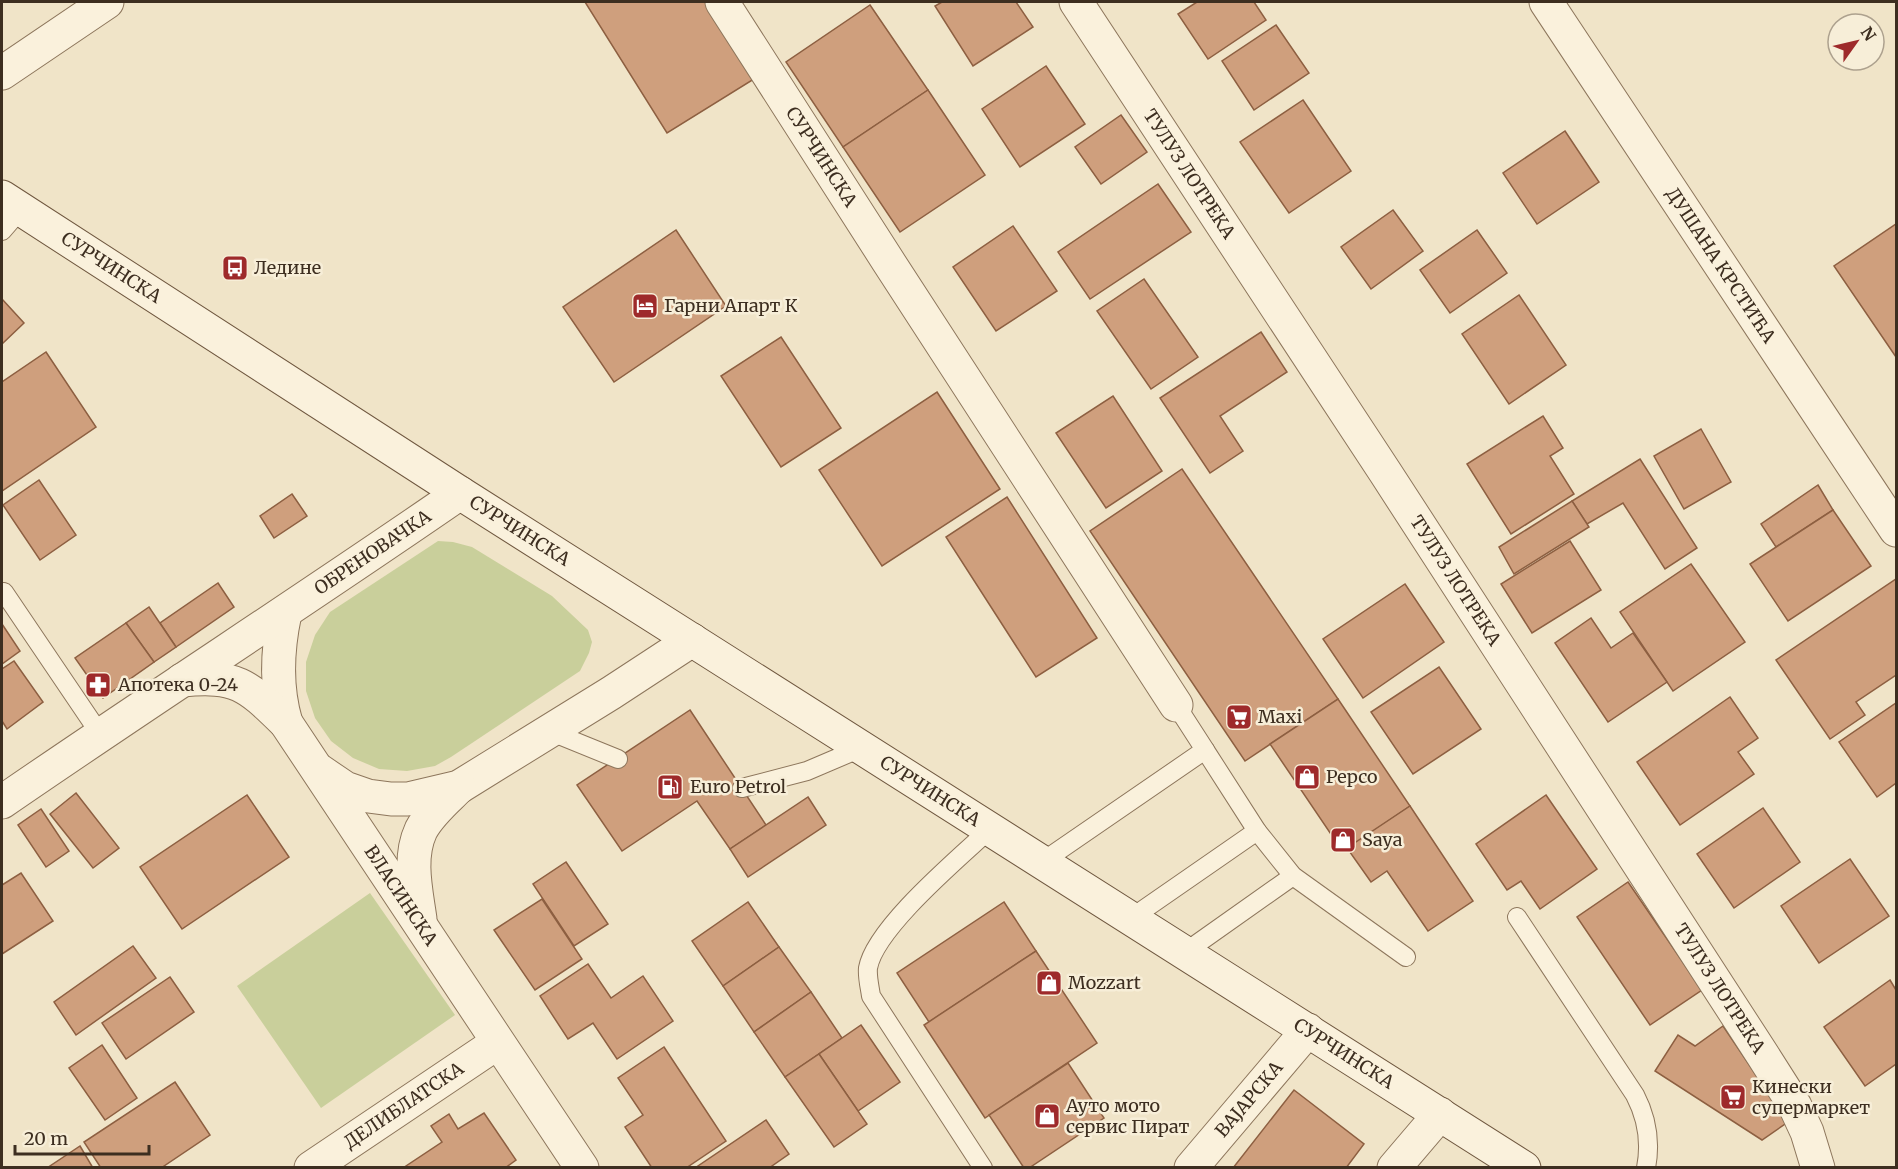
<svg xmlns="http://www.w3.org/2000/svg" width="1898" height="1169" viewBox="0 0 1898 1169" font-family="Merriweather,serif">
	<rect width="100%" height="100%" fill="#f0e4c8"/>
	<g fill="#c9cf9b">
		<path d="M 438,541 L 453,542 L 472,547 L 552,596 L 588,630 L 592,642 L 589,653 L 580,671 L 451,757 L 435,766 L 407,771 L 379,769 L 353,758 L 331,741 L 315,718 L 306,691 L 306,662 L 315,635 L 330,612 Z"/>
		<path d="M 370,893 L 455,1015 L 321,1108 L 237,986 Z"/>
	</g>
	<g fill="#cf9f7d" stroke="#8d5f41" stroke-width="1.5">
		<path d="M 585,2 L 706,2 L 754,79 L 667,133 Z"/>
		<path d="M 942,2 L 1016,2 L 1033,27 L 973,66 L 935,6 Z"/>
		<path d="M 1197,2 L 1254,2 L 1266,20 L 1208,59 L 1178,14 Z"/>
		<path d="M 870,5 L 928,90 L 843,147 L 786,62 Z"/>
		<path d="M 1276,25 L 1309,73 L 1254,110 L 1222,61 Z"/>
		<path d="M 1046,66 L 1085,124 L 1020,167 L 982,109 Z"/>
		<path d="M 928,90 L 985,175 L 900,232 L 843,147 Z"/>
		<path d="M 1303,100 L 1351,171 L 1289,213 L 1240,142 Z"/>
		<path d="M 1121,115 L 1147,152 L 1101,184 L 1075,147 Z"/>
		<path d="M 1565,131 L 1599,182 L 1537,224 L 1503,173 Z"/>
		<path d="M 1158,184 L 1191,232 L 1090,299 L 1058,252 Z"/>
		<path d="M 1393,210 L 1423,251 L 1371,289 L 1341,247 Z"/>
		<path d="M 1896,224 L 1896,357 L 1834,266 Z"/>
		<path d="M 1013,226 L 1057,291 L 996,331 L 953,267 Z"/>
		<path d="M 676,230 L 726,306 L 614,382 L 563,307 Z"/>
		<path d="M 1477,230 L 1507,273 L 1450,313 L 1420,270 Z"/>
		<path d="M 1144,279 L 1198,357 L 1151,389 L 1097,311 Z"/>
		<path d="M 1519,295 L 1566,365 L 1509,404 L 1462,334 Z"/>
		<path d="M 2,299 L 24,323 L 2,344 Z"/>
		<path d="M 1261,332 L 1287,372 L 1220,416 L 1243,451 L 1210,473 L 1160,398 Z"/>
		<path d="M 781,337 L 841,428 L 781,467 L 721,376 Z"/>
		<path d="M 46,352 L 96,427 L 2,491 L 2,382 Z"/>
		<path d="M 937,392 L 1000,489 L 882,566 L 819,470 Z"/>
		<path d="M 1113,396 L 1162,471 L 1106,508 L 1056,433 Z"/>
		<path d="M 1543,416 L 1563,448 L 1550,456 L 1574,494 L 1511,534 L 1467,464 Z"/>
		<path d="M 1701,429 L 1731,482 L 1684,509 L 1654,456 Z"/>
		<path d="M 1640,459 L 1697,548 L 1665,569 L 1623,503 L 1587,524 L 1572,501 Z"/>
		<path d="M 1182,469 L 1338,699 L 1245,761 L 1090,531 Z"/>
		<path d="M 39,480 L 76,535 L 40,560 L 3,505 Z"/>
		<path d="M 1818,485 L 1833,510 L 1776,547 L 1761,524 Z"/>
		<path d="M 292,494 L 307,516 L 274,538 L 260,516 Z"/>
		<path d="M 1007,497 L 1097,638 L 1036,677 L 946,537 Z"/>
		<path d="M 1572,501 L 1589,527 L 1514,574 L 1499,547 Z"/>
		<path d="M 1833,510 L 1871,566 L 1788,621 L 1750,564 Z"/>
		<path d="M 1570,541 L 1601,590 L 1532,633 L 1501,584 Z"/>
		<path d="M 1691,564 L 1745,642 L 1673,691 L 1620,612 Z"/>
		<path d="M 1896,579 L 1896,675 L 1856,702 L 1865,715 L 1830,739 L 1776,660 Z"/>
		<path d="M 218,583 L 234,607 L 176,647 L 160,623 Z"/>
		<path d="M 1405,584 L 1444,642 L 1363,698 L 1323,639 Z"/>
		<path d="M 149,607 L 176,647 L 154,662 L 126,623 Z"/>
		<path d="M 1591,618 L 1611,648 L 1633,633 L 1667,682 L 1608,722 L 1555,643 Z"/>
		<path d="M 126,623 L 154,662 L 103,698 L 75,658 Z"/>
		<path d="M 2,624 L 20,651 L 2,664 Z"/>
		<path d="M 14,661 L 43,702 L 7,729 L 2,721 L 2,669 Z"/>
		<path d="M 1439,667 L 1481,729 L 1413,774 L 1371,712 Z"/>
		<path d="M 1730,697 L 1758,738 L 1738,752 L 1754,774 L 1680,825 L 1637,762 Z"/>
		<path d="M 1338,699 L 1410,806 L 1343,852 L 1270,744 Z"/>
		<path d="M 1896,703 L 1896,783 L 1877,797 L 1839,742 Z"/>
		<path d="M 690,710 L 766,825 L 730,849 L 697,801 L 622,851 L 577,785 Z"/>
		<path d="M 76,793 L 119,848 L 93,868 L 50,814 Z"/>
		<path d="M 247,795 L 289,857 L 182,929 L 140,867 Z"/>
		<path d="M 1546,795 L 1597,869 L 1540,909 L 1521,881 L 1507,890 L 1476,844 Z"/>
		<path d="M 808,797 L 826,825 L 748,877 L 730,849 Z"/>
		<path d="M 1410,806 L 1473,901 L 1428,931 L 1387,871 L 1371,882 L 1347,848 Z"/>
		<path d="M 1763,808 L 1800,862 L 1734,908 L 1697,854 Z"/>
		<path d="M 41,809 L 69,851 L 46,867 L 18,825 Z"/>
		<path d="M 1850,859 L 1889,916 L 1819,963 L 1781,906 Z"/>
		<path d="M 566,862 L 608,924 L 574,946 L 533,884 Z"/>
		<path d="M 21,873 L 53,921 L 2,954 L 2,885 Z"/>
		<path d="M 1628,882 L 1702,990 L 1650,1025 L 1577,917 Z"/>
		<path d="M 542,899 L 582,959 L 535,990 L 494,930 Z"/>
		<path d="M 748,902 L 779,947 L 723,986 L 692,941 Z"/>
		<path d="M 1004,902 L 1036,951 L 929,1022 L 897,973 Z"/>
		<path d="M 133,946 L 156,978 L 76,1035 L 54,1002 Z"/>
		<path d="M 779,947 L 811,992 L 754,1032 L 723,986 Z"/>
		<path d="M 1036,951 L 1097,1043 L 985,1118 L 924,1025 Z"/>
		<path d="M 588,964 L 611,998 L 643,976 L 673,1021 L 617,1059 L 593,1023 L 568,1039 L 540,996 Z"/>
		<path d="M 170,977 L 194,1012 L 126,1059 L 102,1023 Z"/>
		<path d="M 1890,980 L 1896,990 L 1896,1064 L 1865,1086 L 1824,1027 Z"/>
		<path d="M 811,992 L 842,1038 L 785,1077 L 754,1032 Z"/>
		<path d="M 861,1025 L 900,1082 L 858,1111 L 819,1054 Z"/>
		<path d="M 1723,1026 L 1788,1122 L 1762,1140 L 1655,1071 L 1678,1035 L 1695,1046 Z"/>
		<path d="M 102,1045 L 137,1098 L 105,1120 L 69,1068 Z"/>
		<path d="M 664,1047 L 726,1141 L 686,1168 L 652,1168 L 625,1127 L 643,1115 L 618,1078 Z"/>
		<path d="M 819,1054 L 867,1124 L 834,1147 L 785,1077 Z"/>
		<path d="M 1068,1063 L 1104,1118 L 1029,1168 L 1024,1168 L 989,1115 Z"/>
		<path d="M 175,1082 L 210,1135 L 161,1168 L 101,1168 L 84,1142 Z"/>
		<path d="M 1294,1090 L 1364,1144 L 1346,1168 L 1233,1168 Z"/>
		<path d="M 484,1113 L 516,1160 L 505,1168 L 403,1168 L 442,1142 L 431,1126 L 449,1114 L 458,1129 Z"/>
		<path d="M 766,1120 L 789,1154 L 769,1168 L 695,1168 Z"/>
		<path d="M 80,1146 L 93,1168 L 47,1168 Z"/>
	</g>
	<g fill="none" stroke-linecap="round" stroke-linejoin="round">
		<defs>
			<g id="service">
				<path d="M 2,231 L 21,209"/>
				<path d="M 4,592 L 100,734"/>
				<path d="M 549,731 L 618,759"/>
				<path d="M 1205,750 L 1257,831 L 1293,876 L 1406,957"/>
				<path d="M 742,788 L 807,771 L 861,748"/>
				<path d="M 1042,862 L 1205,750 L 1176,705"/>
				<path d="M 1517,917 L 1635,1095 C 1647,1118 1651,1142 1646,1168"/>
				<path d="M 1130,919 L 1257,831"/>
				<path d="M 1184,953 L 1293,876"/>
				<path d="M 983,1168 L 871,996 C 870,988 867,977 868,968 C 875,928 959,858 990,829"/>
			</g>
			<g id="minor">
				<path id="s1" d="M 722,2 L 888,261 L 1176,705"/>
				<path id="s2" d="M 1076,2 L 1385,472 L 1762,1054 L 1795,1106 L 1807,1132 L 1818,1168"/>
				<path id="s3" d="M 1546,2 L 1896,530"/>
				<path d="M 2,73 L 107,2"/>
				<path d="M 285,613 C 277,650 275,686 286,723"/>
				<path id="s4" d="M 182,680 C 238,675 247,685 286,723 L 582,1168"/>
				<path d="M 320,771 L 345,788 L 368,796 L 391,799 L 408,799 L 459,787 L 611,693 L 692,640"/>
				<path id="s5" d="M 2,802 C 153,698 308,598 460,493"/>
				<path d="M 420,919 C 416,890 408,858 421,830 C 430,813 446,800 459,787"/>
				<path id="s6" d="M 311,1168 L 497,1043"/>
				<path id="s7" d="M 1191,1168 L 1308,1030"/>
				<path d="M 1394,1168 L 1440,1114"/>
			</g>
			<g id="secondary">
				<path id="s8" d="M 2,197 L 460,493 L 1524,1168"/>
			</g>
		</defs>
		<use href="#service" stroke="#8d765c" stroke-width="20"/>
		<use href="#minor" stroke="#8d765c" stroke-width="35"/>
		<use href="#secondary" stroke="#6f573f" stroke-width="35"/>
		<use href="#service" stroke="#faf1dc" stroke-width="18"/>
		<use href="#minor" stroke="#faf1dc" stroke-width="33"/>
		<use href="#secondary" stroke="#faf1dc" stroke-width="33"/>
	</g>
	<defs>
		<symbol id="bus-square" viewBox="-11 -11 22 22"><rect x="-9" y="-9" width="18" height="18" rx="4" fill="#9e2a2b" stroke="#f7eed8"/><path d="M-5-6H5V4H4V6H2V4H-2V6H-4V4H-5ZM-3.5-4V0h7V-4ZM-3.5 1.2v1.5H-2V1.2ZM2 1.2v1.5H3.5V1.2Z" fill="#fff"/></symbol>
		<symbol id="hotel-square" viewBox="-11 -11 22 22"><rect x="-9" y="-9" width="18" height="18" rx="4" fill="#9e2a2b" stroke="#f7eed8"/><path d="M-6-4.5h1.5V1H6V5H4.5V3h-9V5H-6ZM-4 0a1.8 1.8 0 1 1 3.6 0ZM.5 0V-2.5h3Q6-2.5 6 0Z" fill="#fff"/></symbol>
		<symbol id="pharmacy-square" viewBox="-11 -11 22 22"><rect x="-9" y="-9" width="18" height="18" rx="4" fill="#9e2a2b" stroke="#f7eed8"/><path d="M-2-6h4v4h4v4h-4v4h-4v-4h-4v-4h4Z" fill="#fff"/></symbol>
		<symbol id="supermarket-square" viewBox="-11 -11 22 22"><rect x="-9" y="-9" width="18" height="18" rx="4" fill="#9e2a2b" stroke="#f7eed8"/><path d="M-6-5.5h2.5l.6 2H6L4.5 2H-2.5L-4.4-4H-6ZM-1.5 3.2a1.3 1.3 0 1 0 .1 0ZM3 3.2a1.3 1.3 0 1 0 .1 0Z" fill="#fff"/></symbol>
		<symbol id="shop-square" viewBox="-11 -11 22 22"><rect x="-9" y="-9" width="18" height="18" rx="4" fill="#9e2a2b" stroke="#f7eed8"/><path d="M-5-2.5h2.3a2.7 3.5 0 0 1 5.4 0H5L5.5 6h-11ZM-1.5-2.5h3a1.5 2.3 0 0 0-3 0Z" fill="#fff"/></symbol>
		<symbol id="fuel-square" viewBox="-11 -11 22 22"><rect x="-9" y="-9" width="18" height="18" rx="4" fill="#9e2a2b" stroke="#f7eed8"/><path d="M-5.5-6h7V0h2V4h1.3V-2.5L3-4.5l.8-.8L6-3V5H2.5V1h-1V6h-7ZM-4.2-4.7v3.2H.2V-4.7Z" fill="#fff"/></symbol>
	</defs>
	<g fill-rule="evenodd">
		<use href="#bus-square" x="220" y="253" width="30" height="30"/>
		<use href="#hotel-square" x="630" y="291" width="30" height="30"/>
		<use href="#pharmacy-square" x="83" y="670" width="30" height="30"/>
		<use href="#supermarket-square" x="1224" y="702" width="30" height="30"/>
		<use href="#shop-square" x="1292" y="762" width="30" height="30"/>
		<use href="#fuel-square" x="655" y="772" width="30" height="30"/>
		<use href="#shop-square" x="1328" y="825" width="30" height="30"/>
		<use href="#shop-square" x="1034" y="968" width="30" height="30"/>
		<use href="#supermarket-square" x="1718" y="1082" width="30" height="30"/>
		<use href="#shop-square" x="1032" y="1101" width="30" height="30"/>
	</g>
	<g text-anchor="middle" stroke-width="5" stroke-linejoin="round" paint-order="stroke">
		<g font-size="18" fill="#3d2e20" stroke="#f7eed8">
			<text dy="6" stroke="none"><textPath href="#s1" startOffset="184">СУРЧИНСКА</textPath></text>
			<text dy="6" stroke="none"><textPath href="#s2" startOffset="206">ТУЛУЗ ЛОТРЕКА</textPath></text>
			<text dy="6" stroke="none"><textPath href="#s3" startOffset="316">ДУШАНА КРСТИЋА</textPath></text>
			<text dy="6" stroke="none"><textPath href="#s8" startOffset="130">СУРЧИНСКА</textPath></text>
			<text dy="6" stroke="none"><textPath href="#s8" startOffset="616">СУРЧИНСКА</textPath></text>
			<text dy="6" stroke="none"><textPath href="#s5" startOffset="447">ОБРЕНОВАЧКА</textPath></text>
			<text dy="6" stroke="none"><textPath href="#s2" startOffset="692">ТУЛУЗ ЛОТРЕКА</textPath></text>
			<text dy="6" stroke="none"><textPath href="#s8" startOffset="1102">СУРЧИНСКА</textPath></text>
			<text dy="6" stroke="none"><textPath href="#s4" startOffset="326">ВЛАСИНСКА</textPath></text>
			<text dy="6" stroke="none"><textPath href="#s2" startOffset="1178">ТУЛУЗ ЛОТРЕКА</textPath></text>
			<text dy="6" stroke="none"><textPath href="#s8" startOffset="1592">СУРЧИНСКА</textPath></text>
			<text dy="6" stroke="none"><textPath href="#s7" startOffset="90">ВАЈАРСКА</textPath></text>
			<text dy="6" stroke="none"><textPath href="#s6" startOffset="112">ДЕЛИБЛАТСКА</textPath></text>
		</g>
		<g font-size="18" fill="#3d2e20" stroke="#f7eed8" text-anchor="start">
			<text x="254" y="274">Ледине</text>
			<text x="664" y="312">Гарни Апарт К</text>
			<text x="118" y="691">Апотека 0-24</text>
			<text x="1258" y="723">Maxi</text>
			<text x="1326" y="783">Pepco</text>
			<text x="690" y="793">Euro Petrol</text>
			<text x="1362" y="846">Saya</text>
			<text x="1068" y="989">Mozzart</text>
			<text x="1752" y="1093">Кинески<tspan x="1752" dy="21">супермаркет</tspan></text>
			<text x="1066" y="1112">Ауто мото<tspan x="1066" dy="21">сервис Пират</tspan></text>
		</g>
	</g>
	<rect width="1898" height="1169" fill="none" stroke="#3d2e20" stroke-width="6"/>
	<g transform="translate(1856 42) rotate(56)"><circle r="28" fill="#f7eed8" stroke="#ada18e" stroke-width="1.5"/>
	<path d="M0-4.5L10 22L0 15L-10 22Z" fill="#9e2a2b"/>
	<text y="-9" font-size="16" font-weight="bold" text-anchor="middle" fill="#3d2e20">N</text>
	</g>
	<path d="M15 1145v9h134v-9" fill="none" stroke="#3d2e20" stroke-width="3"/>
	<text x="24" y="1145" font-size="18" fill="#3d2e20" stroke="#f7eed8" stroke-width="4.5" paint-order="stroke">20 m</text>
</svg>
